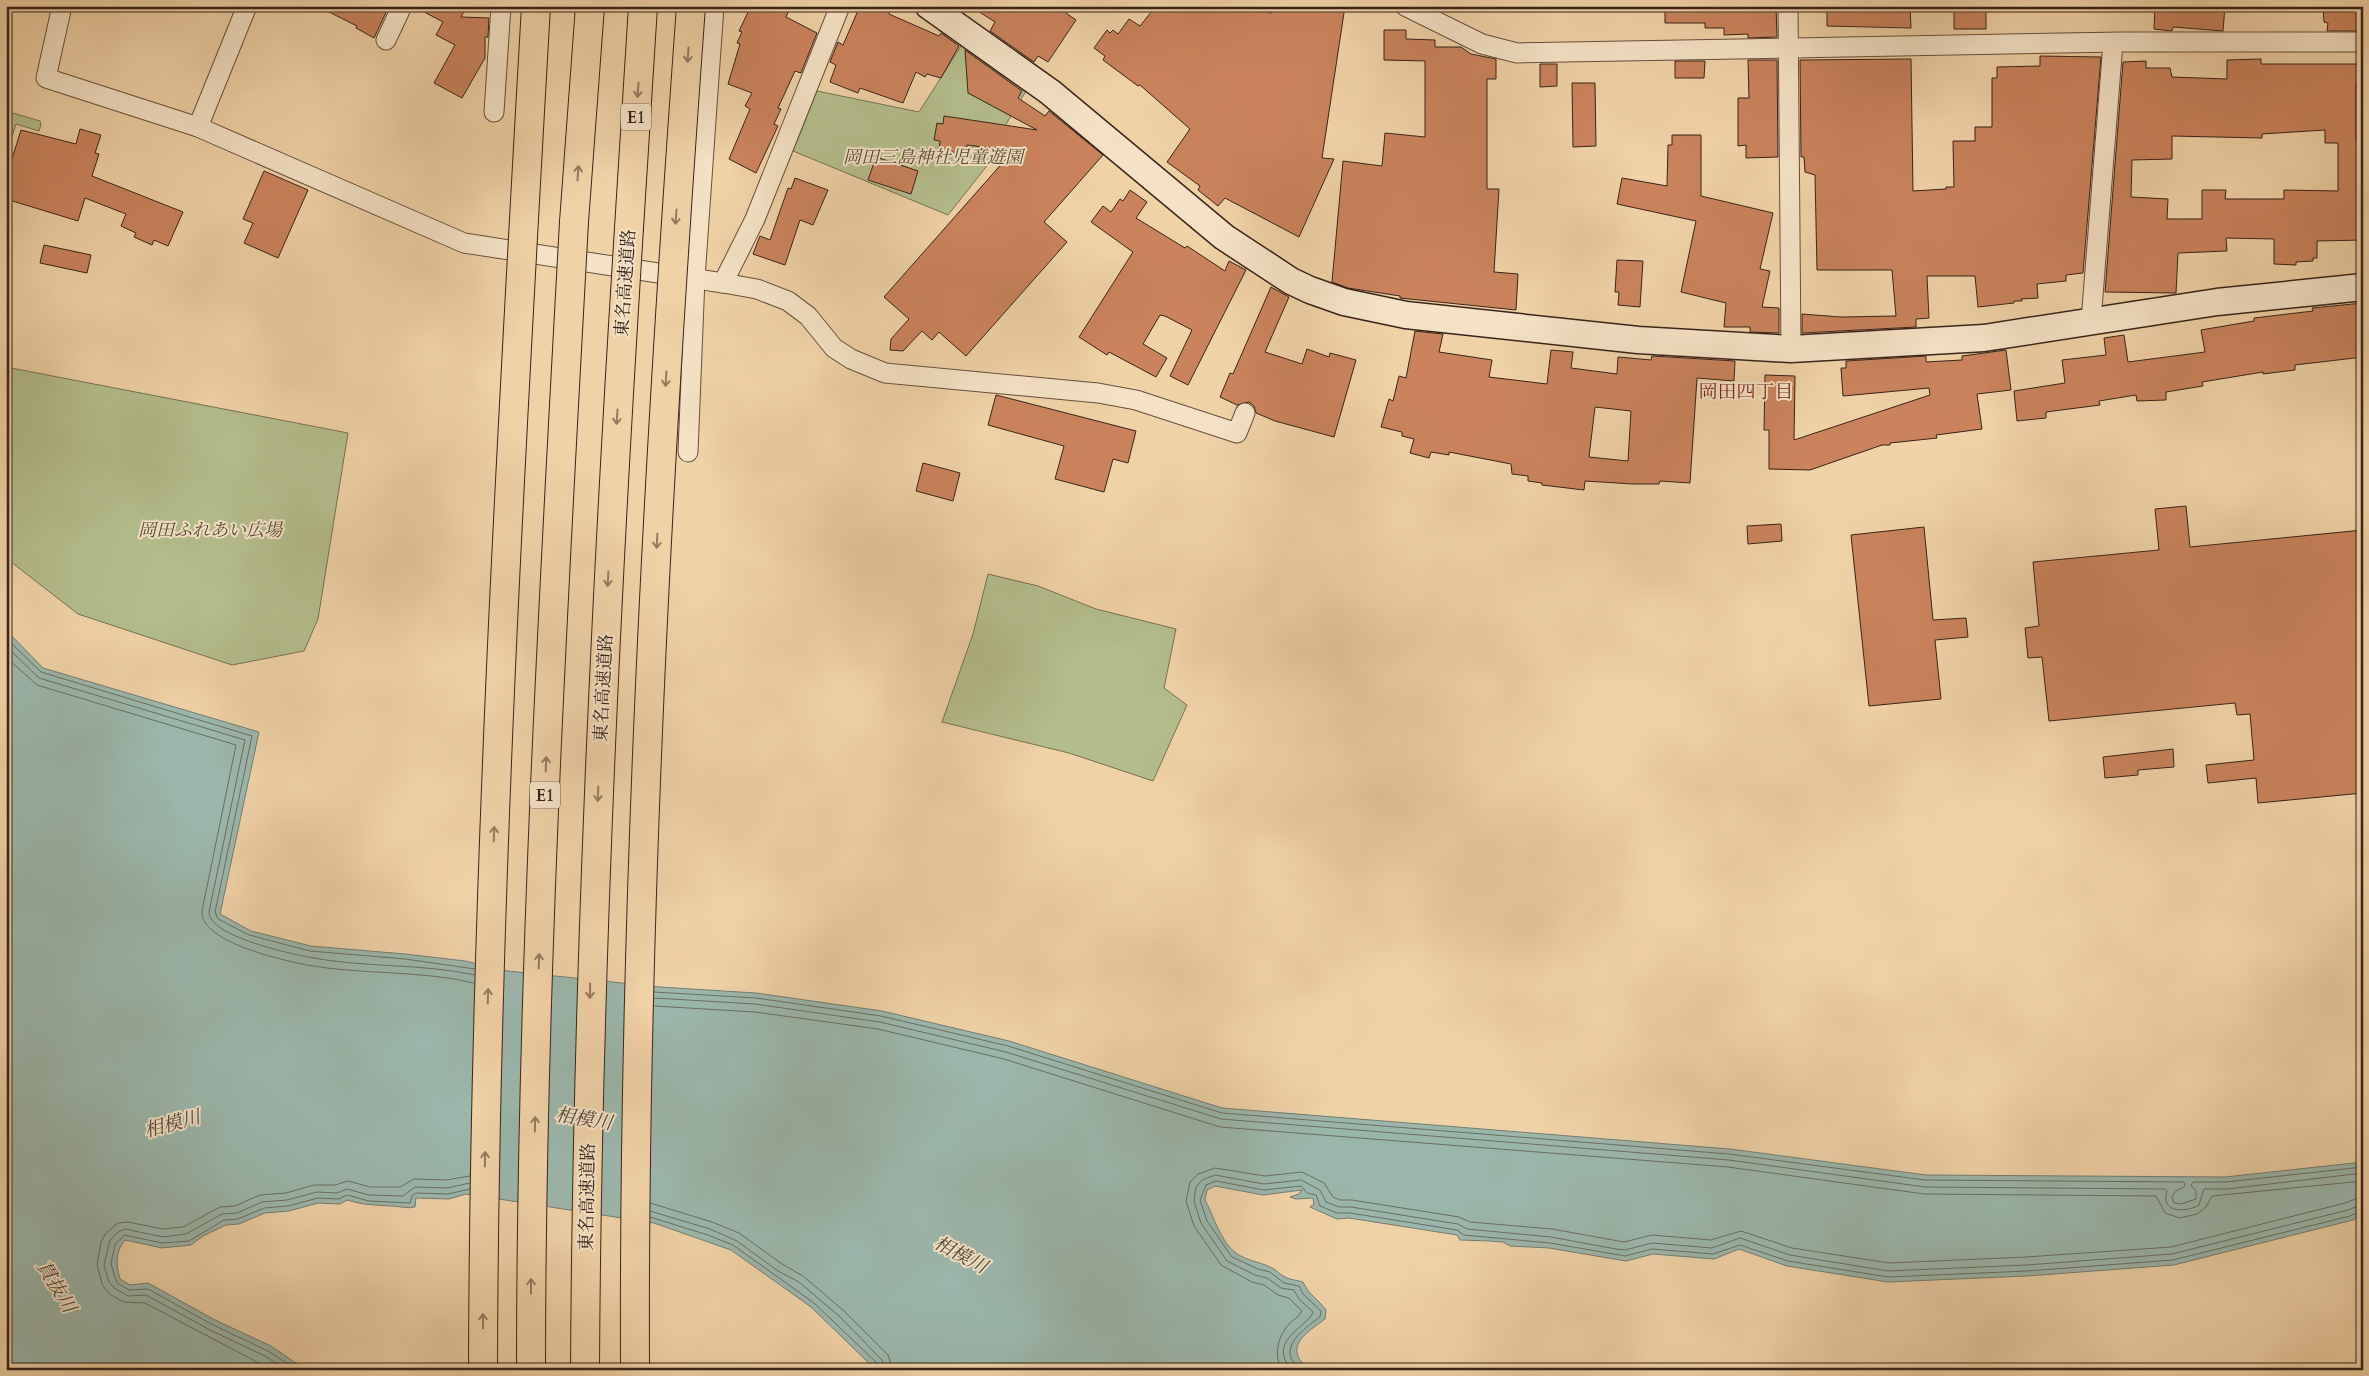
<svg xmlns="http://www.w3.org/2000/svg" width="2369" height="1376" viewBox="0 0 2369 1376" font-family="Cardo,'Noto Serif JP',serif">
	<rect width="100%" height="100%" fill="#f0d2a7"/>
	<filter id="stains"><feTurbulence type="fractalNoise" baseFrequency=".004" numOctaves="4"/><feColorMatrix values="0 0 0 0 .2 0 0 0 0 .09 0 0 0 0 .02 0 0 0 .5 -.17"/></filter>
	<radialGradient id="worn" r=".72"><stop offset=".6" stop-color="#630" stop-opacity="0"/><stop offset="1" stop-color="#630" stop-opacity=".3"/></radialGradient>
	<g fill="#b4bd8c" stroke="#767052">
		<path d="M 964,41 L 1029,86 L 1005,126 L 1009,138 L 948,215 L 793,151 L 817,91 L 919,112 Z"/>
		<path d="M 6,111 L 40,121 L 41,124 L 39,131 L 16,124 L 6,155 Z"/>
		<path d="M 6,367 L 348,433 L 318,619 L 304,651 L 232,665 L 78,614 L 6,558 Z"/>
		<path d="M 988,574 L 1038,586 L 1096,609 L 1176,629 L 1164,688 L 1187,705 L 1153,781 L 1069,753 L 942,722 L 973,634 Z"/>
	</g>
	<path fill="#9bb7ac" stroke="#737c71" d="M 6,630 L 43,668 L 259,732 L 220,914 L 251,931 L 311,946 L 405,954 L 465,961 L 508,971 L 660,987 L 756,993 L 882,1011 L 1009,1041 L 1222,1108 L 1730,1149 L 1926,1175 L 2225,1177 L 2363,1162 L 2363,1214 L 2353,1220 L 2174,1265 L 2027,1276 L 1888,1282 L 1787,1266 L 1739,1249 L 1714,1259 L 1653,1254 L 1626,1261 L 1549,1248 L 1510,1246 L 1503,1242 L 1489,1241 L 1460,1240 L 1457,1235 L 1349,1218 L 1337,1219 L 1310,1207 L 1314,1204 L 1313,1198 L 1296,1199 L 1290,1197 L 1299,1194 L 1302,1190 L 1263,1195 L 1215,1186 L 1207,1190 L 1205,1200 C 1213,1214 1221,1243 1236,1253 C 1247,1261 1261,1262 1272,1268 C 1277,1270 1280,1275 1285,1277 C 1290,1280 1297,1280 1303,1282 C 1308,1294 1319,1300 1326,1310 L 1325,1319 C 1308,1332 1284,1345 1305,1366 L 1305,1370 L 876,1370 L 811,1307 L 731,1250 L 654,1223 L 466,1194 L 449,1199 L 416,1198 L 415,1207 C 406,1209 400,1206 391,1206 C 375,1205 363,1205 347,1200 L 340,1204 L 318,1203 L 289,1211 L 265,1213 L 239,1224 L 226,1225 L 203,1236 L 191,1245 L 162,1248 L 125,1240 C 115,1252 116,1264 120,1279 L 130,1285 L 148,1283 L 215,1320 L 271,1346 L 306,1370 L 6,1370 Z"/>
	<g fill="none" stroke-linecap="round" stroke-linejoin="round">
		<g stroke="#696d62" stroke-width="1">
			<path d="M 6,638 L 41,672 L 252,736 L 215,912 L 218,919 L 249,935 L 310,951 L 405,959 L 475,969"/>
			<path d="M 6,646 L 39,678 L 245,740 L 209,912 C 209,936 288,953 308,957 C 363,968 420,963 475,975"/>
			<path d="M 6,657 L 37,685 L 236,745 L 202,911 C 200,942 282,960 307,965 C 362,975 420,970 474,983"/>
			<path d="M 654,992 L 756,998 L 881,1016 L 1008,1046 L 1222,1113 L 1729,1154 L 1925,1180 L 2184,1182 L 2185,1186 L 2176,1191 L 2172,1197 L 2174,1203 L 2181,1204 L 2196,1199 L 2196,1191 L 2191,1185 L 2193,1182 L 2226,1182 L 2363,1167"/>
			<path d="M 654,998 L 755,1004 L 880,1022 L 1006,1052 L 1221,1119 L 1729,1160 L 1925,1187 L 2165,1189 L 2167,1191 C 2160,1213 2185,1213 2199,1205 L 2204,1189 L 2227,1189 L 2363,1173"/>
			<path d="M 654,1006 L 755,1012 L 878,1029 L 1004,1059 L 1220,1127 L 1728,1167 L 1924,1194 L 2156,1196 L 2165,1213 L 2180,1218 L 2197,1214 L 2206,1207 L 2212,1196 L 2363,1181"/>
			<path d="M 650,1203 L 712,1222 L 739,1233 L 782,1264 L 803,1276 L 844,1311 L 888,1355 L 893,1370"/>
			<path d="M 650,1211 L 710,1229 L 737,1241 L 778,1271 L 799,1282 L 839,1316 L 882,1360 L 885,1370"/>
			<path d="M 650,1217 L 708,1235 L 733,1245 L 814,1303 L 878,1364 L 879,1370"/>
			<path d="M 272,1370 L 145,1303 L 123,1302 L 108,1293 L 102,1284 L 97,1265 L 101,1242 L 106,1233 L 118,1223 L 128,1222 L 163,1229 L 183,1227 L 220,1207 L 235,1206 L 260,1195 L 286,1193 L 314,1185 L 335,1185 L 348,1181 L 370,1187 L 400,1187 L 414,1179 L 446,1180 L 470,1176"/>
			<path d="M 286,1370 L 265,1356 L 210,1330 L 146,1295 L 128,1296 L 114,1288 L 109,1282 L 104,1265 L 110,1240 L 118,1232 L 125,1229 L 163,1237 L 186,1234 L 222,1214 L 237,1213 L 262,1202 L 287,1200 L 317,1192 L 337,1193 L 347,1189 L 369,1195 L 403,1196 L 415,1187 L 447,1188 L 470,1183"/>
			<path d="M 297,1370 L 268,1351 L 213,1325 L 148,1289 L 129,1290 L 117,1283 L 111,1264 L 115,1244 L 125,1235 L 162,1243 L 189,1241 L 224,1220 L 238,1219 L 264,1208 L 288,1206 L 318,1198 L 339,1199 L 347,1195 L 369,1201 L 410,1203 L 412,1196 L 416,1193 L 448,1194 L 470,1189"/>
			<path d="M 1282,1370 C 1273,1355 1278,1338 1288,1325 C 1293,1320 1299,1317 1302,1311 L 1289,1298 L 1278,1295 L 1264,1285 L 1252,1282 L 1221,1265 L 1194,1226 L 1186,1201 L 1190,1182 L 1198,1174 L 1215,1168 L 1265,1176 L 1302,1172 L 1324,1183 L 1333,1197 L 1340,1200 L 1352,1200 L 1459,1217 L 1470,1222 L 1552,1229 L 1624,1242 L 1652,1235 L 1711,1240 L 1741,1231 L 1792,1248 L 1889,1263 L 2026,1257 L 2171,1247 L 2345,1203 L 2363,1196"/>
			<path d="M 1292,1370 C 1265,1341 1308,1327 1313,1312 L 1299,1299 L 1294,1290 L 1281,1288 L 1267,1278 L 1255,1275 L 1227,1261 L 1201,1223 L 1194,1201 L 1196,1187 L 1202,1180 L 1215,1175 L 1264,1184 L 1301,1180 L 1320,1190 L 1326,1202 L 1339,1207 L 1351,1207 L 1458,1224 L 1467,1229 L 1551,1237 L 1616,1249 L 1625,1250 L 1652,1243 L 1712,1248 L 1740,1238 L 1790,1255 L 1888,1271 L 2027,1265 L 2172,1254 L 2348,1210 L 2363,1204"/>
			<path d="M 1300,1370 C 1298,1367 1294,1364 1292,1360 C 1283,1342 1308,1326 1320,1317 L 1321,1311 L 1303,1294 L 1299,1286 L 1284,1283 L 1270,1272 L 1258,1269 L 1232,1257 L 1207,1221 L 1200,1200 L 1206,1185 L 1216,1181 L 1264,1190 L 1301,1186 L 1307,1193 L 1316,1195 L 1320,1206 L 1337,1213 L 1350,1213 L 1457,1230 L 1464,1235 L 1550,1243 L 1625,1256 L 1652,1249 L 1713,1254 L 1740,1245 L 1788,1261 L 1888,1277 L 2027,1271 L 2173,1260 L 2350,1216 L 2363,1210"/>
		</g>
	</g>
	<g fill="#ca835d" stroke="#372319" fill-rule="evenodd">
		<path d="M 317,6 L 389,6 L 374,38 L 356,28 L 357,26 Z"/>
		<path d="M 413,6 L 467,6 L 461,17 L 489,18 L 488,37 L 485,37 L 485,58 L 462,98 L 434,83 L 455,45 L 436,35 L 443,22 Z"/>
		<path d="M 751,6 L 791,6 L 786,17 L 817,33 L 801,73 L 795,71 L 778,108 L 781,109 L 774,124 L 778,126 L 756,173 L 729,159 L 750,109 L 745,106 L 752,93 L 728,84 L 740,44 L 737,43 L 742,32 L 739,31 Z"/>
		<path d="M 860,6 L 892,6 L 889,14 L 939,36 L 941,33 L 959,46 L 941,78 L 927,74 L 925,77 L 916,72 L 903,103 L 860,88 L 858,93 L 830,82 L 836,65 L 830,62 L 838,42 L 843,45 Z"/>
		<path d="M 970,6 L 1056,6 L 1076,20 L 1048,62 L 1038,56 L 1034,62 L 990,31 L 995,22 Z"/>
		<path d="M 1156,6 L 1220,6 L 1272,13 L 1273,6 L 1345,6 L 1322,158 L 1334,159 L 1299,237 L 1225,198 L 1218,206 L 1198,190 L 1200,186 L 1167,162 L 1190,129 L 1140,85 L 1138,86 L 1103,60 L 1105,56 L 1094,48 L 1107,30 L 1110,33 L 1113,30 L 1118,34 L 1129,19 L 1140,26 Z"/>
		<path d="M 1665,6 L 1776,6 L 1777,37 L 1748,38 L 1748,34 L 1724,35 L 1724,28 L 1705,28 L 1705,23 L 1665,23 Z"/>
		<path d="M 1827,6 L 1910,6 L 1911,28 L 1827,26 Z"/>
		<rect x="1954" y="6" width="32" height="23"/>
		<path d="M 2195,6 L 2225,6 L 2223,31 L 2173,27 L 2172,31 L 2154,29 L 2155,8 L 2195,9 Z"/>
		<path d="M 2323,6 L 2359,6 L 2363,8 L 2363,31 L 2327,31 L 2328,23 L 2324,22 Z"/>
		<path d="M 1384,30 L 1406,30 L 1406,39 L 1435,40 L 1435,47 L 1461,47 L 1471,54 L 1496,59 L 1496,79 L 1487,79 L 1487,189 L 1499,189 L 1494,272 L 1518,274 L 1516,310 L 1400,298 L 1400,296 L 1348,288 L 1332,282 L 1343,161 L 1382,166 L 1385,133 L 1425,137 L 1425,61 L 1384,60 Z"/>
		<path d="M 965,50 L 1022,91 L 1018,98 L 1045,116 L 1049,111 L 1103,155 L 1044,222 L 1067,242 L 966,356 L 939,332 L 932,340 L 922,331 L 903,351 L 890,350 L 891,339 L 909,319 L 884,297 L 1013,151 L 967,145 L 966,154 L 939,150 L 940,141 L 934,140 L 937,123 L 943,124 L 944,116 L 1037,130 L 968,93 Z"/>
		<path d="M 2040,56 L 2101,57 L 2083,273 L 2066,275 L 2066,281 L 2037,284 L 2038,298 L 2021,299 L 2022,301 L 2014,301 L 2014,303 L 1978,307 L 1975,276 L 1927,276 L 1929,318 L 1916,319 L 1916,327 L 1802,333 L 1802,314 L 1841,317 L 1896,316 L 1892,270 L 1817,270 L 1815,175 L 1805,172 L 1804,157 L 1801,157 L 1800,60 L 1911,59 L 1913,191 L 1946,189 L 1946,187 L 1954,187 L 1953,141 L 1975,141 L 1975,127 L 1992,127 L 1992,78 L 1997,78 L 1997,67 L 2040,66 Z"/>
		<path d="M 2261,59 L 2261,64 L 2363,64 L 2363,83 L 2356,84 L 2356,139 L 2363,138 L 2363,240 L 2317,241 L 2317,258 L 2313,258 L 2313,261 L 2296,262 L 2296,265 L 2274,264 L 2274,239 L 2226,238 L 2227,251 L 2178,253 L 2176,293 L 2105,292 L 2123,62 L 2146,61 L 2146,68 L 2170,68 L 2172,77 L 2227,79 L 2227,60 ZM 2325,130 L 2325,143 L 2338,143 L 2338,191 L 2284,190 L 2284,199 L 2225,199 L 2226,190 L 2202,190 L 2202,219 L 2167,219 L 2168,199 L 2131,197 L 2132,160 L 2172,159 L 2172,136 L 2262,138 L 2262,134 Z"/>
		<path d="M 1748,60 L 1777,60 L 1778,157 L 1746,158 L 1746,145 L 1738,146 L 1738,98 L 1749,98 Z"/>
		<path d="M 1675,61 L 1705,61 L 1704,78 L 1675,78 Z"/>
		<path d="M 1540,64 L 1557,64 L 1557,86 L 1540,87 Z"/>
		<path d="M 1572,83 L 1595,83 L 1596,146 L 1573,147 Z"/>
		<path d="M 80,129 L 101,135 L 95,153 L 99,154 L 92,176 L 183,212 L 168,246 L 154,240 L 152,245 L 134,237 L 136,233 L 121,226 L 126,214 L 85,198 L 78,221 L 6,199 L 6,178 L 21,130 L 76,144 Z"/>
		<path d="M 1672,135 L 1701,135 L 1701,196 L 1773,213 L 1760,269 L 1770,271 L 1762,307 L 1779,308 L 1779,333 L 1750,332 L 1750,327 L 1724,327 L 1726,303 L 1681,292 L 1696,221 L 1617,204 L 1622,178 L 1667,186 L 1668,145 L 1672,145 Z"/>
		<path d="M 876,157 L 918,171 L 911,194 L 868,180 Z"/>
		<path d="M 264,171 L 308,190 L 278,258 L 244,243 L 253,223 L 243,219 Z"/>
		<path d="M 795,178 L 828,190 L 813,225 L 800,220 L 785,265 L 753,254 L 760,236 L 770,240 L 788,188 L 791,189 Z"/>
		<path d="M 1130,190 L 1147,202 L 1136,218 L 1185,248 L 1187,246 L 1225,271 L 1229,261 L 1246,270 L 1188,385 L 1170,376 L 1192,330 L 1165,316 L 1160,315 L 1143,344 L 1167,358 L 1156,377 L 1109,352 L 1107,355 L 1079,337 L 1133,252 L 1091,222 L 1103,206 L 1111,212 L 1120,199 L 1123,201 Z"/>
		<path d="M 44,245 L 91,255 L 87,273 L 40,263 Z"/>
		<path d="M 1617,260 L 1643,261 L 1640,307 L 1618,305 L 1619,292 L 1615,292 Z"/>
		<path d="M 1271,287 L 1289,297 L 1265,352 L 1302,364 L 1307,349 L 1329,357 L 1330,353 L 1356,360 L 1334,437 L 1275,421 L 1256,413 L 1254,406 L 1249,402 L 1237,405 L 1220,397 L 1230,373 L 1233,374 Z"/>
		<path d="M 2363,303 L 2363,357 L 2295,365 L 2295,370 L 2263,374 L 2263,372 L 2202,382 L 2203,386 L 2166,392 L 2166,400 L 2137,401 L 2136,395 L 2099,401 L 2100,405 L 2046,412 L 2046,418 L 2017,421 L 2014,391 L 2065,383 L 2062,360 L 2106,355 L 2104,338 L 2124,335 L 2128,362 L 2205,352 L 2201,330 L 2254,321 L 2254,318 L 2313,311 L 2312,308 Z"/>
		<path d="M 1415,331 L 1443,334 L 1439,352 L 1492,360 L 1489,377 L 1547,384 L 1551,350 L 1573,352 L 1571,368 L 1617,374 L 1618,357 L 1651,360 L 1652,356 L 1735,361 L 1734,381 L 1697,378 L 1690,483 L 1660,481 L 1659,484 L 1633,484 L 1585,481 L 1584,490 L 1542,485 L 1542,483 L 1528,481 L 1528,476 L 1512,474 L 1511,464 L 1449,452 L 1449,455 L 1431,452 L 1429,458 L 1410,453 L 1414,439 L 1402,436 L 1402,432 L 1381,427 L 1389,399 L 1393,401 L 1399,376 L 1406,378 ZM 1595,407 L 1631,411 L 1628,461 L 1589,457 Z"/>
		<path d="M 2006,350 L 2011,390 L 1977,394 L 1982,429 L 1936,435 L 1937,438 L 1890,443 L 1890,445 L 1882,445 L 1810,470 L 1769,469 L 1769,430 L 1764,430 L 1765,375 L 1795,376 L 1794,440 L 1930,395 L 1929,388 L 1843,396 L 1841,368 L 1846,368 L 1846,361 L 1926,356 L 1926,362 L 1962,360 L 1962,356 Z"/>
		<path d="M 996,395 L 1136,431 L 1128,463 L 1113,459 L 1104,492 L 1055,479 L 1064,446 L 988,425 Z"/>
		<path d="M 923,463 L 960,473 L 953,501 L 916,491 Z"/>
		<path d="M 2186,506 L 2190,547 L 2363,530 L 2363,793 L 2258,803 L 2256,778 L 2208,783 L 2206,765 L 2254,760 L 2250,714 L 2237,715 L 2235,703 L 2049,721 L 2042,657 L 2028,658 L 2025,628 L 2039,626 L 2033,562 L 2159,550 L 2155,509 Z"/>
		<path d="M 1781,524 L 1782,541 L 1748,544 L 1747,526 Z"/>
		<path d="M 1924,527 L 1933,620 L 1966,618 L 1968,637 L 1935,640 L 1941,699 L 1869,706 L 1851,535 Z"/>
		<path d="M 2173,749 L 2174,767 L 2138,770 L 2138,775 L 2105,778 L 2103,757 Z"/>
	</g>
	<g fill="none" stroke-linecap="round" stroke-linejoin="round">
		<defs>
			<g id="street">
				<path d="M 62,6 L 46,78 L 198,127 L 464,243 L 723,283 L 755,219 L 840,6"/>
				<path d="M 1405,6 L 1482,44 L 1517,53 L 2121,42 L 2363,42"/>
				<path d="M 1788,6 L 1791,349"/>
				<path d="M 386,40 L 402,6"/>
				<path d="M 494,112 L 501,6"/>
				<path d="M 198,127 L 247,6"/>
				<path d="M 723,283 L 757,289 L 788,301 L 808,316 L 834,348 L 851,359 L 885,373 L 1098,393 L 1136,400 L 1237,433 L 1245,413"/>
				<path d="M 2091,321 L 2113,43"/>
				<path d="M 688,452 L 695,278 L 714,6"/>
			</g>
			<path id="secondary" d="M 929,6 L 1050,92 L 1224,237 L 1291,281 L 1310,290 L 1344,302 L 1406,315 L 1638,340 L 1791,349 L 1984,338 L 2217,302 L 2363,287"/>
			<g id="highway">
				<path d="M 574,222 L 590,6"/>
				<path d="M 629,228 L 643,6"/>
			</g>
		</defs>
		<use href="#street" stroke="#654f3c" stroke-width="21"/>
		<use href="#secondary" stroke="#372319" stroke-width="29"/>
		<use href="#highway" stroke="#372319" stroke-width="30"/>
		<use href="#street" stroke="#f5e2c6" stroke-width="19"/>
		<use href="#secondary" stroke="#f5e2c6" stroke-width="26"/>
		<use href="#highway" stroke="#f0d2a7" stroke-width="28"/>
		<defs>
			<g id="highway-bridge">
				<path d="M 483,1370 C 484,915 510,460 536,6"/>
				<path d="M 531,1370 C 531,987 553,604 574,222"/>
				<path d="M 585,1370 C 587,989 605,609 629,228"/>
				<path d="M 635,1370 C 633,915 658,460 691,6"/>
			</g>
		</defs>
		<use href="#highway-bridge" stroke="#372319" stroke-width="30" stroke-linecap="butt"/>
		<use href="#highway-bridge" stroke="#f0d2a7" stroke-width="28"/>
	</g>
	<defs><path id="oneway-shaft" d="M-6 0H5M1.5-3L5.5 0L1.5 3" fill="none" stroke-width="1.6" stroke-linecap="round" stroke-linejoin="round" transform="scale(1.25)"/></defs>
	<g stroke="#947a60">
		<use href="#oneway-shaft" transform="translate(688 55) rotate(94)"/>
		<use href="#oneway-shaft" transform="translate(638 90) rotate(94)"/>
		<use href="#oneway-shaft" transform="translate(578 173) rotate(-86)"/>
		<use href="#oneway-shaft" transform="translate(676 217) rotate(94)"/>
		<use href="#oneway-shaft" transform="translate(666 379) rotate(93)"/>
		<use href="#oneway-shaft" transform="translate(617 417) rotate(94)"/>
		<use href="#oneway-shaft" transform="translate(657 541) rotate(93)"/>
		<use href="#oneway-shaft" transform="translate(608 579) rotate(93)"/>
		<use href="#oneway-shaft" transform="translate(546 764) rotate(-88)"/>
		<use href="#oneway-shaft" transform="translate(598 794) rotate(92)"/>
		<use href="#oneway-shaft" transform="translate(494 834) rotate(-88)"/>
		<use href="#oneway-shaft" transform="translate(539 961) rotate(-88)"/>
		<use href="#oneway-shaft" transform="translate(590 991) rotate(91)"/>
		<use href="#oneway-shaft" transform="translate(488 996) rotate(-88)"/>
		<use href="#oneway-shaft" transform="translate(535 1124) rotate(-89)"/>
		<use href="#oneway-shaft" transform="translate(485 1159) rotate(-89)"/>
		<use href="#oneway-shaft" transform="translate(531 1286) rotate(-90)"/>
		<use href="#oneway-shaft" transform="translate(483 1321) rotate(-90)"/>
	</g>
	<g text-anchor="middle" stroke-width="4" stroke-linejoin="round" paint-order="stroke">
		<g fill="#f5e2c6" stroke="#705c4d" stroke-width="1">
			<rect x="621" y="103.5" width="30" height="27" rx="4"/>
			<rect x="530" y="781.5" width="30" height="27" rx="4"/>
		</g>
		<g font-size="16" font-weight="bold" fill="#372319">
			<text x="636" y="123">E1</text>
			<text x="545" y="801">E1</text>
		</g>
		<g font-size="18" font-style="italic" fill="#564a36" stroke="#f5e2c6">
			<text x="933" y="163">岡田三島神社児童遊園</text>
			<text x="210" y="536">岡田ふれあい広場</text>
		</g>
		<g font-size="18" fill="#372319" stroke="#f5e2c6">
			<text transform="translate(625 283) rotate(-86)" y="6">東名高速道路</text>
			<text transform="translate(603 688) rotate(-87)" y="6">東名高速道路</text>
			<text transform="translate(587 1197) rotate(-89)" y="6">東名高速道路</text>
		</g>
		<g font-size="19" fill="#7a1f14" stroke="#f5e2c6">
			<text x="1746" y="398">岡田四丁目</text>
		</g>
		<g font-size="19" font-style="italic" fill="#50483e" stroke="#f5e2c6">
			<text transform="translate(584 1118) rotate(9)" y="7">相模川</text>
			<text transform="translate(172 1123) rotate(-15)" y="7">相模川</text>
			<text transform="translate(961 1254) rotate(28)" y="7">相模川</text>
			<text transform="translate(57 1286) rotate(59)" y="7">貫抜川</text>
		</g>
	</g>
	<rect width="2369" height="1376" fill="none" stroke="#f0d2a7" stroke-width="25"/>
	<rect x="8" y="8" width="2354" height="1361" fill="none" stroke="#372319" stroke-width="2.5"/>
	<rect x="12" y="12" width="2344" height="1351" fill="none" stroke="#372319"/>
	<rect width="100%" height="100%" filter="url(#stains)"/>
	<rect width="100%" height="100%" fill="url(#worn)"/>
</svg>
